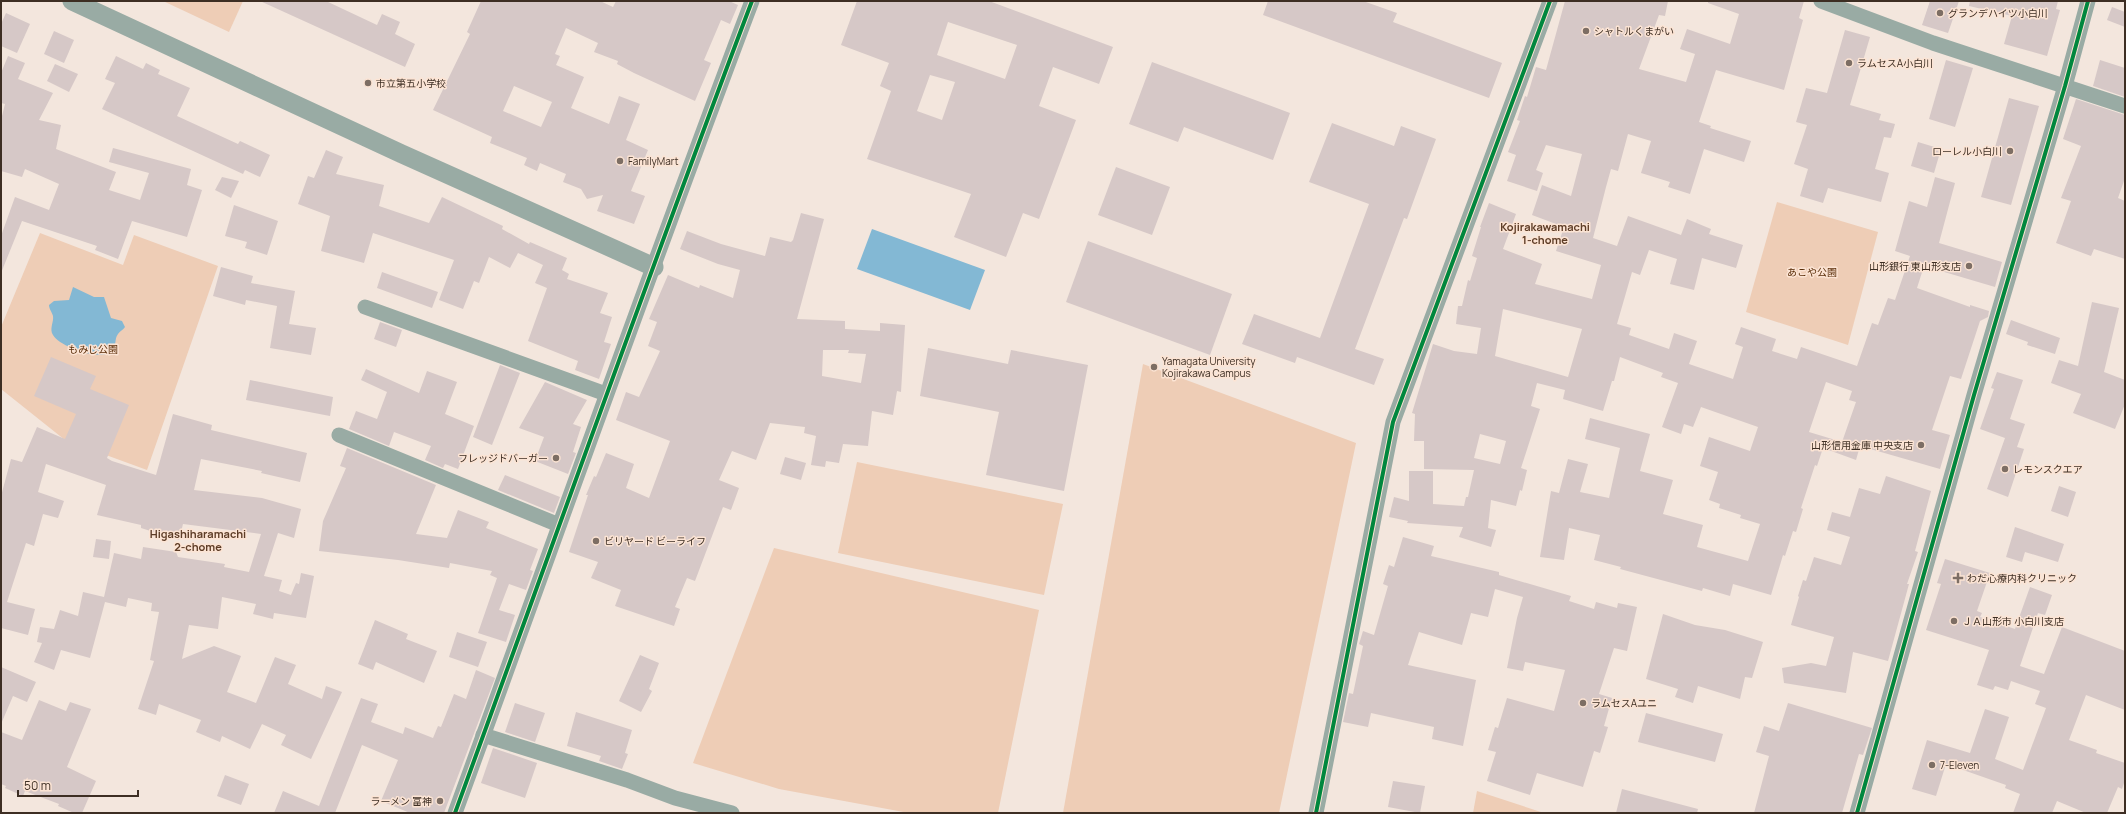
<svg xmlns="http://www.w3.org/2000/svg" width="2126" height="814" viewBox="0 0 2126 814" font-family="Manrope,'Noto Sans JP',sans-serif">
	<rect width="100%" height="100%" fill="#f3e6dd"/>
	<g fill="#eecdb6">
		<path d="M 163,1 L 243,1 L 229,32 Z"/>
		<path d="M 1777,202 L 1878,232 L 1848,345 L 1746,312 Z"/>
		<path d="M 40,233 L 123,265 L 134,235 L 218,266 L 147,470 L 65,440 L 1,389 L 1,327 Z"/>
		<path d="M 1143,364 L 1356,443 L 1279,813 L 1063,813 Z"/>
		<path d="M 857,462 L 1063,504 L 1044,595 L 838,553 Z"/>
		<path d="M 774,548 L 1039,610 L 998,813 L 909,813 L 779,789 L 693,763 Z"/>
		<path d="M 1477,791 L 1544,813 L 1473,813 Z"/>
	</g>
	<g fill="#83b8d4">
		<path d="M 872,229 L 985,270 L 970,310 L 857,269 Z"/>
		<path d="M 73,287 L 94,297 L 104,297 L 111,318 L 122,321 L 125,327 C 123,330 120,331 118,334 C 114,339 117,346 112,351 C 101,362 60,347 53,335 C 49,329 54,322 53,316 C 52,312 49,309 49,305 L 54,301 L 69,300 Z"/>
	</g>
	<g fill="#d6c8c7" fill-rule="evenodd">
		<path d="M 260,1 L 326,1 L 377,25 L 382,14 L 400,22 L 395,34 L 415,44 L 405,67 Z"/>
		<path d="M 481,1 L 600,1 L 613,7 L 616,1 L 729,1 L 738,5 L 730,24 L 721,20 L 704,60 L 711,63 L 695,101 L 634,73 L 617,64 L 618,61 L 594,52 L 598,43 L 566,28 L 555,54 L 560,56 L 556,65 L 584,77 L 571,108 L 609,124 L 619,96 L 640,104 L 626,140 L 648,150 L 631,191 L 645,196 L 634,224 L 597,211 L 603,195 L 587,199 L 581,189 L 563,182 L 566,174 L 540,163 L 537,171 L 524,165 L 527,158 L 490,143 L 492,137 L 433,110 L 470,34 L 467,32 ZM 514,86 L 552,102 L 541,127 L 503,111 Z"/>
		<path d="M 857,1 L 989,1 L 1113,47 L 1099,84 L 1053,67 L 1039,106 L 1076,120 L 1039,219 L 1023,213 L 1006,257 L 954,237 L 971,194 L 867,159 L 891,91 L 880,86 L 889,63 L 841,45 ZM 948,22 L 1017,45 L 1005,79 L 937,55 ZM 930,75 L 955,82 L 942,120 L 917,111 Z"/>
		<path d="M 1268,1 L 1363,1 L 1397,13 L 1393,22 L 1502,63 L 1489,98 L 1263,15 Z"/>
		<path d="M 1565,1 L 1668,1 L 1665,16 L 1659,15 L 1639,69 L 1686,82 L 1695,54 L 1680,49 L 1687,29 L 1730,44 L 1739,14 L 1708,3 L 1708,1 L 1804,1 L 1799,18 L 1803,20 L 1784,90 L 1716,70 L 1699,122 L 1711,126 L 1710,128 L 1751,141 L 1744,162 L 1704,149 L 1690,194 L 1668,187 L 1670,182 L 1641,173 L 1651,141 L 1628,134 L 1618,171 L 1611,169 L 1606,187 L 1593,238 L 1617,246 L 1628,216 L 1681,235 L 1687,219 L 1711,229 L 1709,234 L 1743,245 L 1736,268 L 1702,258 L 1694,290 L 1670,284 L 1677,259 L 1649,250 L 1640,275 L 1632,272 L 1617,324 L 1631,328 L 1629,335 L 1669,349 L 1674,333 L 1697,341 L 1689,364 L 1733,379 L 1743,347 L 1735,344 L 1741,327 L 1776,339 L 1772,351 L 1797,359 L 1801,347 L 1857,366 L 1872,323 L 1878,325 L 1888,298 L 1895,300 L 1910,256 L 1895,251 L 1909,201 L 1927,207 L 1935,177 L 1955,183 L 1939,243 L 2002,262 L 1995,287 L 1924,266 L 1917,288 L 1970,307 L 1970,305 L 1989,311 L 1988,317 L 1980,321 L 1961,379 L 1950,376 L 1932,430 L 1950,435 L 1940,469 L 1860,446 L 1856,460 L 1823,448 L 1817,466 L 1815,465 L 1801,508 L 1803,509 L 1796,532 L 1793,531 L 1785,556 L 1783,555 L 1771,595 L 1733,584 L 1730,596 L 1703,588 L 1702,591 L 1620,569 L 1621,567 L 1594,560 L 1600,535 L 1569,528 L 1564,560 L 1540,557 L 1551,491 L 1559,493 L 1568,459 L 1588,464 L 1580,492 L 1609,498 L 1620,448 L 1585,439 L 1590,418 L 1650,434 L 1640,471 L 1673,480 L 1663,514 L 1703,525 L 1697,547 L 1748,561 L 1760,524 L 1740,518 L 1741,515 L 1719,508 L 1720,504 L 1709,500 L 1718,472 L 1700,466 L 1709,437 L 1750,451 L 1758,427 L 1701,407 L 1693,427 L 1684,424 L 1681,434 L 1662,427 L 1678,383 L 1661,377 L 1663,373 L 1620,357 L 1614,381 L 1612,381 L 1603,411 L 1563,399 L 1565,390 L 1537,383 L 1531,406 L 1540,409 L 1521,468 L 1527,470 L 1522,491 L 1520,490 L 1516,506 L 1491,500 L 1488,528 L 1496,530 L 1491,547 L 1459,537 L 1463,527 L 1407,523 L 1408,521 L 1389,517 L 1394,497 L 1409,501 L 1409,471 L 1433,471 L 1433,504 L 1464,506 L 1466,497 L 1468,497 L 1474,470 L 1424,469 L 1424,441 L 1414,441 L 1415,414 L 1412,413 L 1433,344 L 1454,351 L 1477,354 L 1481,328 L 1456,324 L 1458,306 L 1462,306 L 1468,280 L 1470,281 L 1477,258 L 1472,256 L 1481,227 L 1480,227 L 1489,203 L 1516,214 L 1503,249 L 1542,264 L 1535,284 L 1592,299 L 1601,265 L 1556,251 L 1564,227 L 1532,215 L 1542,185 L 1571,196 L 1582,154 L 1546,145 L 1536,170 L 1543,173 L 1537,191 L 1507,181 L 1516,155 L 1508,152 L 1520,121 L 1517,120 L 1525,96 L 1527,97 L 1536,67 L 1546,70 ZM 1503,309 L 1582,329 L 1568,377 L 1495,356 ZM 1826,382 L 1852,391 L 1849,400 L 1856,402 L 1842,442 L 1809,432 ZM 1480,434 L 1506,441 L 1500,464 L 1474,458 Z"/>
		<path d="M 1930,1 L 1959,1 L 1948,33 L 1922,25 Z"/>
		<path d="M 1970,1 L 2058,1 L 2056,9 L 2060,10 L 2047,56 L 2004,44 L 2012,16 L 1969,6 Z"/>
		<path d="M 2112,7 L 2125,12 L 2125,27 L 2107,20 Z"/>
		<path d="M 6,13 L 30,24 L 17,53 L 1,46 L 1,24 Z"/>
		<path d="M 1845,30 L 1870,37 L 1850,105 L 1881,114 L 1879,120 L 1895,124 L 1891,138 L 1884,137 L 1875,169 L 1889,173 L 1881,202 L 1828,188 L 1823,203 L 1800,196 L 1808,169 L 1794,164 L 1807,125 L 1796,122 L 1806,88 L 1827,93 Z"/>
		<path d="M 54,31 L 74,40 L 64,63 L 44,54 Z"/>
		<path d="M 8,56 L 25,63 L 18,79 L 53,93 L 39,120 L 61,125 L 56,149 L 116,172 L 109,190 L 140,200 L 149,173 L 109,162 L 113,148 L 191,169 L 187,185 L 202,190 L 187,237 L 132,221 L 118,259 L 95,250 L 97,246 L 22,221 L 1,273 L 1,236 L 15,197 L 49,210 L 59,184 L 25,169 L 22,177 L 1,171 L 1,120 L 5,104 L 1,103 L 1,73 Z"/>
		<path d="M 116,56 L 143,69 L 146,63 L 160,70 L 158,74 L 190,88 L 177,116 L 238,144 L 240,141 L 270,155 L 260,177 L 245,170 L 243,174 L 102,109 L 115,83 L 105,79 Z"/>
		<path d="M 1946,60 L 1973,68 L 1955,127 L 1929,119 Z"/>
		<path d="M 2100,60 L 2125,68 L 2125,97 L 2093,86 Z"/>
		<path d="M 1152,62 L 1290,113 L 1273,160 L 1184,127 L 1178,142 L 1129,124 Z"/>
		<path d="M 55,64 L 78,74 L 69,92 L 47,81 Z"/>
		<path d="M 2009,98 L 2039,106 L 2011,205 L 1981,197 Z"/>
		<path d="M 2076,99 L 2125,115 L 2125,178 L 2118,198 L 2125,201 L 2125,259 L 2094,249 L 2091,256 L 2056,243 L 2071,201 L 2061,198 L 2081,146 L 2063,139 Z"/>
		<path d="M 1332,123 L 1394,146 L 1401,126 L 1436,139 L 1407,219 L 1404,218 L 1355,349 L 1384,359 L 1374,385 L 1297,357 L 1295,363 L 1242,344 L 1254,314 L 1320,338 L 1369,204 L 1309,182 Z"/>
		<path d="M 1918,142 L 1941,149 L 1934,173 L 1911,166 Z"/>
		<path d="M 326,150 L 343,157 L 336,174 L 384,185 L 379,206 L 429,223 L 442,197 L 503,226 L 502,229 L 529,244 L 530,242 L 567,258 L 562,270 L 569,274 L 567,279 L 608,293 L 600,313 L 612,317 L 604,342 L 611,344 L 599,379 L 575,370 L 578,361 L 528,341 L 547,288 L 535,283 L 543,265 L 518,253 L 510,268 L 489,257 L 479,283 L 474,281 L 463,309 L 439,300 L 454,260 L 373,233 L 364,263 L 321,251 L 330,216 L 298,204 L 308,176 L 314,178 Z"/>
		<path d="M 1116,167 L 1170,187 L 1152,235 L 1098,215 Z"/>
		<path d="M 222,177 L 239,181 L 231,198 L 215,190 Z"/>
		<path d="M 234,205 L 278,221 L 267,255 L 245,248 L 247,242 L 225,236 Z"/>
		<path d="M 801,213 L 824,219 L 797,319 L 845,321 L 845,329 L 880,331 L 880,323 L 905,325 L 901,392 L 897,391 L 893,415 L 872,411 L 868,446 L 843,444 L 839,463 L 826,461 L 825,467 L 811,465 L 816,436 L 804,433 L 805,427 L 770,423 L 756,460 L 732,451 L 719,480 L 739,488 L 731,510 L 723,507 L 695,581 L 687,578 L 675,607 L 680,609 L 674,626 L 615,606 L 621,590 L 591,578 L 598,562 L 569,552 L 588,495 L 586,495 L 594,476 L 596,477 L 606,453 L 634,464 L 626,488 L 649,498 L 670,441 L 616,420 L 626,392 L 639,397 L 660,351 L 648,346 L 657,322 L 649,319 L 668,275 L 699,288 L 700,285 L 733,298 L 740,270 L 718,264 L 680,249 L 687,231 L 721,244 L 765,256 L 770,237 L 791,242 L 793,240 ZM 823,350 L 849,350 L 848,353 L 866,354 L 861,383 L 822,376 Z"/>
		<path d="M 1088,241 L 1232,294 L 1210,355 L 1066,302 Z"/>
		<path d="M 221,267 L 253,276 L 251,283 L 295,291 L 289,324 L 316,328 L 311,355 L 270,348 L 277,306 L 246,300 L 245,305 L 213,296 Z"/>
		<path d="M 382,272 L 438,292 L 432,308 L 377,288 Z"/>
		<path d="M 2092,302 L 2119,308 L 2104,372 L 2125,380 L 2125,404 L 2115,429 L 2073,413 L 2081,394 L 2051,383 L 2059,360 L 2078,366 Z"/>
		<path d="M 2011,320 L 2060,338 L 2055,354 L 2027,345 L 2028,342 L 2006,334 Z"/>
		<path d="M 380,322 L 402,330 L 396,347 L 374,339 Z"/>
		<path d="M 928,348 L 1008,364 L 1011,350 L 1088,365 L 1064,491 L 986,475 L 999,412 L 920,396 Z"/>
		<path d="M 51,357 L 96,376 L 90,389 L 129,405 L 107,458 L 112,461 L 156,475 L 173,414 L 212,425 L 211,430 L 307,453 L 300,482 L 261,473 L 262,471 L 201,459 L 194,490 L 262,498 L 301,509 L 294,538 L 278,533 L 264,576 L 282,580 L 279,591 L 291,595 L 296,583 L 299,584 L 301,573 L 314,576 L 306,618 L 274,613 L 273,619 L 253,614 L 256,604 L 222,597 L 218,629 L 189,625 L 182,659 L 214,646 L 241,656 L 227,692 L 256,703 L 275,657 L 296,665 L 288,684 L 322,699 L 326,686 L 342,692 L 311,759 L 281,745 L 286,735 L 262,724 L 250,749 L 222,736 L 220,742 L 196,732 L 201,720 L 159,704 L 156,715 L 138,709 L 154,661 L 150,660 L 159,612 L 151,611 L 152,603 L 128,598 L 126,607 L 105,602 L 90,658 L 61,650 L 54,670 L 34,662 L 42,643 L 37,642 L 40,627 L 54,629 L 60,610 L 78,616 L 83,592 L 104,597 L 114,553 L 141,559 L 143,547 L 176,552 L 178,557 L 225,564 L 224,567 L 249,572 L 261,534 L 183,524 L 179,540 L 141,528 L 141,525 L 97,515 L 106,485 L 46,464 L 38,492 L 64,501 L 58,518 L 43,514 L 34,546 L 26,543 L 7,602 L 35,609 L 28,635 L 1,628 L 1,496 L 11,459 L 22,462 L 37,427 L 65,439 L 76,414 L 34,396 Z"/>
		<path d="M 500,365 L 520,373 L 492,445 L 473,437 Z"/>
		<path d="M 366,369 L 419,393 L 427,371 L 457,382 L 445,414 L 474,426 L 458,469 L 445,464 L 443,468 L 425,460 L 431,446 L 394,432 L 389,446 L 349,429 L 356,411 L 377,419 L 387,392 L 361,380 Z"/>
		<path d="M 1997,372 L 2023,380 L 2010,419 L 2025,424 L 2017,447 L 2024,449 L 2008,497 L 1987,489 L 2005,438 L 1980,429 L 1994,389 L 1991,388 Z"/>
		<path d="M 250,380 L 333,397 L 330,416 L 246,400 Z"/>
		<path d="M 545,382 L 587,400 L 573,424 L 581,427 L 573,452 L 576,453 L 568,474 L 535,461 L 544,437 L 519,428 Z"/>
		<path d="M 347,448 L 436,485 L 416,534 L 447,538 L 458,510 L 489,522 L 486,528 L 538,549 L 530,570 L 533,571 L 526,590 L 509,584 L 499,610 L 515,615 L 506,642 L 478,633 L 497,578 L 490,575 L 492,571 L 450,563 L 449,568 L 398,560 L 319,551 L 323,521 L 346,468 L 340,466 Z"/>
		<path d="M 785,457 L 806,463 L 801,480 L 780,474 Z"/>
		<path d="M 505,475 L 560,497 L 554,513 L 498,490 Z"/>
		<path d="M 1886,476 L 1931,491 L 1915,551 L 1918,552 L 1907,584 L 1909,584 L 1888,661 L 1853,652 L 1846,693 L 1784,683 L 1782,668 L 1811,663 L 1826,666 L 1834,637 L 1791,625 L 1799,597 L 1798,596 L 1803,580 L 1806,581 L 1814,557 L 1841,565 L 1850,537 L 1827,530 L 1832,512 L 1850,517 L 1859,488 L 1880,494 Z"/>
		<path d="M 2059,486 L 2076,492 L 2068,517 L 2051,511 Z"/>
		<path d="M 2015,527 L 2064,544 L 2058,562 L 2025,552 L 2022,562 L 2006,557 Z"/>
		<path d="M 1403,537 L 1434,546 L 1431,556 L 1499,572 L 1499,575 L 1571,596 L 1569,601 L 1594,609 L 1596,602 L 1617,608 L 1618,603 L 1637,607 L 1627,651 L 1614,648 L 1599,694 L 1612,698 L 1604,726 L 1608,727 L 1600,753 L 1594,751 L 1583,787 L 1537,773 L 1530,795 L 1487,781 L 1496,752 L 1488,750 L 1495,727 L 1498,728 L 1507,698 L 1554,711 L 1565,670 L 1525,662 L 1523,671 L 1507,668 L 1517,618 L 1523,597 L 1495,589 L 1488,617 L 1471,613 L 1462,645 L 1419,632 L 1408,665 L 1476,680 L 1463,746 L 1432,739 L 1434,727 L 1371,713 L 1368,727 L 1343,722 L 1349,693 L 1353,694 L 1363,646 L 1359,644 L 1363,631 L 1374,635 L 1388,586 L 1383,584 L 1389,565 L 1394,567 Z"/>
		<path d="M 96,539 L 111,541 L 109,559 L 93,557 Z"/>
		<path d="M 1945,559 L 1990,573 L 1977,611 L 1982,613 L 1980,617 L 2015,629 L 2030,587 L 2052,595 L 2045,615 L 2038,613 L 2020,666 L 2044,674 L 2062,627 L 2125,651 L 2125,710 L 2086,695 L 2069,740 L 2097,750 L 2096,753 L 2125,763 L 2125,780 L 2122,789 L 2118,787 L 2107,813 L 2086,813 L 2057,801 L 2052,813 L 2013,813 L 2020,794 L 2005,788 L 2006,785 L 1946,764 L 1936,796 L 1912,789 L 1927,740 L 1970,753 L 1985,709 L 2009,717 L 1995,759 L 2023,770 L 2046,708 L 2035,704 L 2040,691 L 2011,681 L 2008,690 L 1995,686 L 1993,690 L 1977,685 L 1989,650 L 1926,630 L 1941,584 L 1937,583 Z"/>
		<path d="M 1663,614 L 1695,625 L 1725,630 L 1763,642 L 1752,678 L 1745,677 L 1740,699 L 1698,686 L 1693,703 L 1675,697 L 1678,689 L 1646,679 Z"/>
		<path d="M 375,620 L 408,634 L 406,639 L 437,651 L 424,683 L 376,662 L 373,670 L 358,664 Z"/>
		<path d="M 457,632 L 487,642 L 478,667 L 449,657 Z"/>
		<path d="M 640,655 L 659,663 L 649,689 L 652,691 L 641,712 L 619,701 Z"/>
		<path d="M 1,667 L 36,682 L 27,702 L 13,696 L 1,724 Z"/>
		<path d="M 476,670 L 495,678 L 444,813 L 410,813 L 381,801 L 398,760 L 362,745 L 335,813 L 274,813 L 283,791 L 319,806 L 361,698 L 378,704 L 371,722 L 403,734 L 405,727 L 433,738 L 438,726 L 441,727 L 454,694 L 466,699 Z"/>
		<path d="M 39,700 L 66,711 L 70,702 L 91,709 L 67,767 L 96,781 L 82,813 L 74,813 L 58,806 L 59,804 L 25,791 L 23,796 L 5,788 L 6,786 L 1,784 L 1,732 L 22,740 Z"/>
		<path d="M 515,703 L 545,713 L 535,742 L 505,732 Z"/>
		<path d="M 1788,703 L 1872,728 L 1863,755 L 1859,754 L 1842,813 L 1754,813 L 1769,756 L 1756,752 L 1764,726 L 1779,731 Z"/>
		<path d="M 576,712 L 632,730 L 625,753 L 628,754 L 622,769 L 599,761 L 601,756 L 567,746 Z"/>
		<path d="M 1646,713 L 1723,734 L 1715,762 L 1638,742 Z"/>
		<path d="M 493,748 L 537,763 L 525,798 L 481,783 Z"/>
		<path d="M 225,775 L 249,784 L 241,805 L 217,796 Z"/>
		<path d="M 1393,781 L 1425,786 L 1420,813 L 1388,807 Z"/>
		<path d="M 1622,789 L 1698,809 L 1697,813 L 1616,813 Z"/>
	</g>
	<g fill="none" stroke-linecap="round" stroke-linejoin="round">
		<g stroke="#99aba4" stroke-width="15">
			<path d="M 1821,1 L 1933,43 L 2125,106"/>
			<path d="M 365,307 L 606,394"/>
			<path d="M 339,435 L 559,525"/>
			<path d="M 483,735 L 627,780 L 675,798 L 732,813"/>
			<path d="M 455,813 C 554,542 650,270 752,1"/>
			<path d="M 1316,813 L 1393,422 L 1550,1"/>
			<path d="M 1857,813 L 1974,395 L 2065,86 L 2088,1"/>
		</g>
		<path stroke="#99aba4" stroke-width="19" d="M 72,1 L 402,154 L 654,267"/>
		<defs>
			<g id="cycleway">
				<path d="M 455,813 C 554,542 650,270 752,1"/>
				<path d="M 1316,813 L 1393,422 L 1550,1"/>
				<path d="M 1857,813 L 1974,395 L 2065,86 L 2088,1"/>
			</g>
		</defs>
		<use href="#cycleway" stroke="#fce4d4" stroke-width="6"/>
		<use href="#cycleway" stroke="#00873e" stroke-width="4"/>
	</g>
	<g fill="#7d6e64" stroke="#fce4d4" stroke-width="1.5">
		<circle cx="1940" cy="13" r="4"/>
		<circle cx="1586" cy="31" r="4"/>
		<circle cx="1849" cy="63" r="4"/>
		<circle cx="368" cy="83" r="4"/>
		<circle cx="2010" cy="151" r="4"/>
		<circle cx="620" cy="161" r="4"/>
		<circle cx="1969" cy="266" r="4"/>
		<circle cx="1154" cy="367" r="4"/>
		<circle cx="1921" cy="445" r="4"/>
		<circle cx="556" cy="458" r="4"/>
		<circle cx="2005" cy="469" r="4"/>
		<circle cx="596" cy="541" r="4"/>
		<path d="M1956 572h4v4h4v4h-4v4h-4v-4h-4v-4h4z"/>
		<circle cx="1954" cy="621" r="4"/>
		<circle cx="1583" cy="703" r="4"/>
		<circle cx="1932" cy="765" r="4"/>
		<circle cx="440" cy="801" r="4"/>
	</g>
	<g text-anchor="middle" stroke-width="3" stroke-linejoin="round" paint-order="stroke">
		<g font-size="10" fill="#3d2e23" stroke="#fce4d4" text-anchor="start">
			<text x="1948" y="17">グランデハイツ小白川</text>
			<text x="1594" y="35">シャトルくまがい</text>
			<text x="1857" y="67">ラムセスA小白川</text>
			<text x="376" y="87">市立第五小学校</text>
			<text x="2002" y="155" text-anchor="end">ローレル小白川</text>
			<text x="628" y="165">FamilyMart</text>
			<text x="1961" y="270" text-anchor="end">山形銀行 東山形支店</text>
			<text x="1162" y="365">Yamagata University<tspan x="1162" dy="12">Kojirakawa Campus</tspan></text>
			<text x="1913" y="449" text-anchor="end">山形信用金庫 中央支店</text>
			<text x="548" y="462" text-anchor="end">フレッジドバーガー</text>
			<text x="2013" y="473">レモンスクエア</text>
			<text x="604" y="545">ビリヤード ビーライフ</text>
			<text x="1967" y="582">わだ心療内科クリニック</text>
			<text x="1962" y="625">ＪＡ山形市 小白川支店</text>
			<text x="1591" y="707">ラムセスAユニ</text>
			<text x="1940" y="769">7-Eleven</text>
			<text x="432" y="805" text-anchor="end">ラーメン 富神</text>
		</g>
		<g font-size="10" fill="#592d08" stroke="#fce4d4">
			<text x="1812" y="276">あこや公園</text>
			<text x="93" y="353">もみじ公園</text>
		</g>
		<g font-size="11" font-weight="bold" fill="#5d3c26" stroke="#fce4d4">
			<text x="1545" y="231">Kojirakawamachi<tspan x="1545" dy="13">1-chome</tspan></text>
			<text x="198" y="538">Higashiharamachi<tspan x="198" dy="13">2-chome</tspan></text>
		</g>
	</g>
	<rect width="2126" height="814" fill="none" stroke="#3d2e23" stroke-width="4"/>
	<path d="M18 790v6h120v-6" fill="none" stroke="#3d2e23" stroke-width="2"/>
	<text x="24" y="790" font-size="12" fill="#3d2e23" stroke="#fce4d4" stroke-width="3" paint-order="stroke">50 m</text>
</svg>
